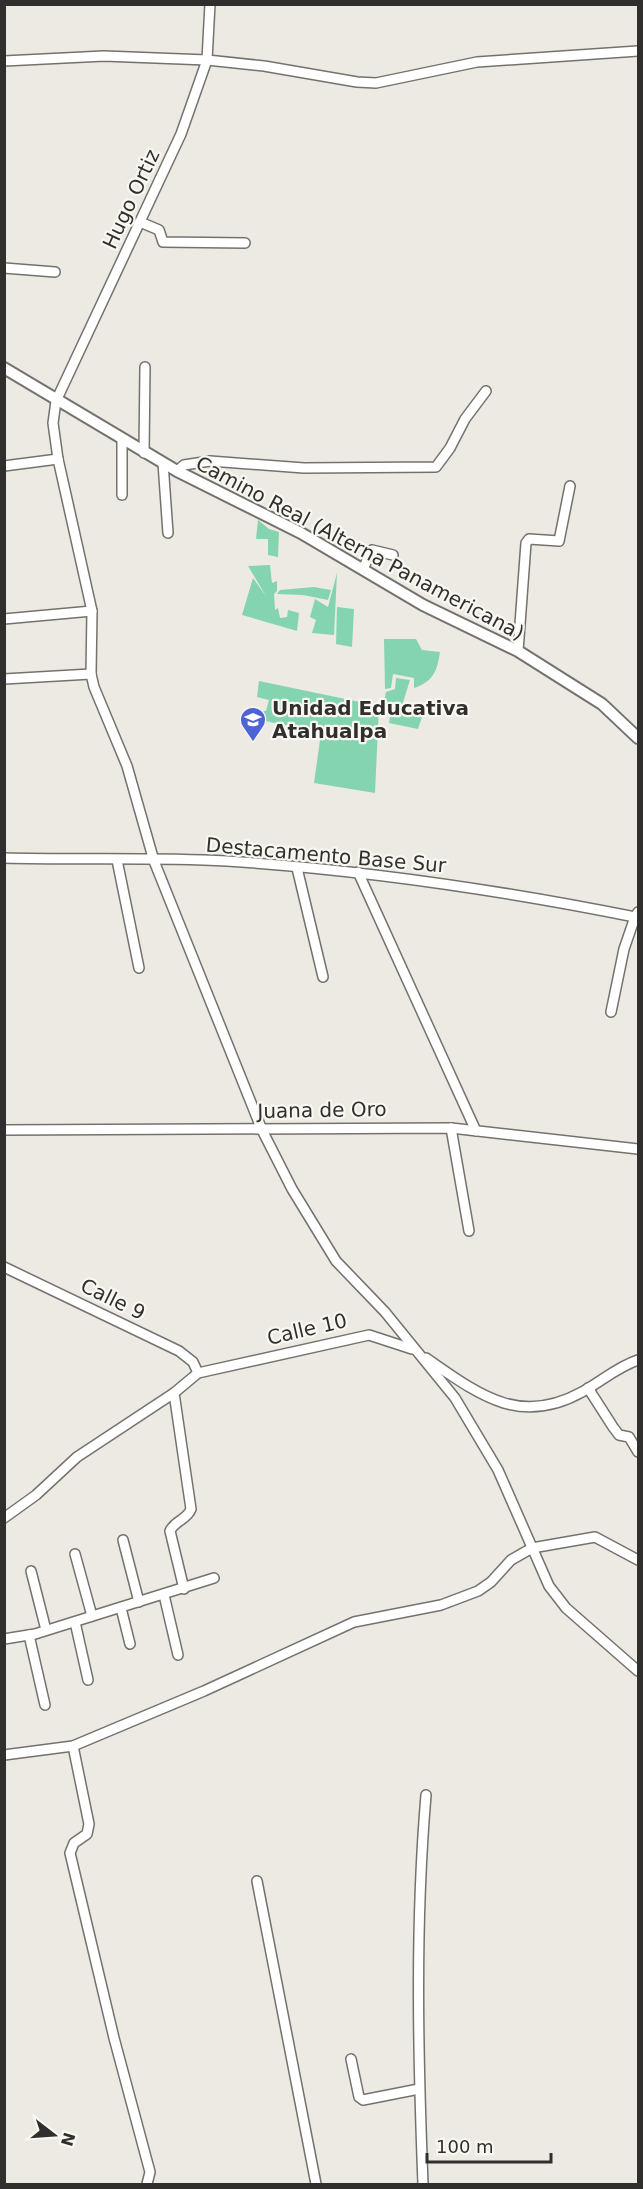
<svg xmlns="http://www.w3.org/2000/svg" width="643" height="2189" viewBox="0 0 643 2189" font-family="'DejaVu Sans',sans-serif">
	<rect width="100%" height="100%" fill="#eceae3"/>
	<g fill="#84d5af">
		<path d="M 258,520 L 269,529 L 279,532 L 278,557 L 268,555 L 268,539 L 256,539 Z"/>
		<path d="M 270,565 L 272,583 L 277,581 L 277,591 L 274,594 L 275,610 L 278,608 L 280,618 L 287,617 L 288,610 L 299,613 L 297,631 L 242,615 L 253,578 L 266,596 L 248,566 Z"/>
		<path d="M 337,573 L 334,635 L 312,633 L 316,620 L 310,617 L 315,599 L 328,607 Z"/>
		<path d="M 314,587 L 331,590 L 328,600 L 303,595 L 277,594 L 280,590 Z"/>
		<path d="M 337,607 L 354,609 L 352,647 L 336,644 Z"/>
		<path d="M 384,639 L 416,639 L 422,650 L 440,652 C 437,671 434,681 414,688 L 414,678 L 393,674 L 391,688 L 385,689 Z"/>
		<path d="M 396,678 L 410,680 L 401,709 L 422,717 L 418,729 L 389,723 L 390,716 L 382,713 L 386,692 L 395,689 Z"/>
		<path d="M 259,681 L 379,706 L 375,793 L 314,783 L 321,733 L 256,719 L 258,711 L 266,711 L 269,700 L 257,697 Z"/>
	</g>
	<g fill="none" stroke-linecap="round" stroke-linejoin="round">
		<defs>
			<g id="minor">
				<path d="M 210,4 L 207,60 L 181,134 L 56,401 L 53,423 L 58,459 L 92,611 L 91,674 L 94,687 L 127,766 L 154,861 L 262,1130 L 292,1189 L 336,1261 L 385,1312 L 455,1398 L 498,1470 L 549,1586 L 566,1608 L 638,1671"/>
				<path d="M 4,61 L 104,56 L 207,60 L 264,66 L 357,82 L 376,83 L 477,62 L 638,51"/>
				<path d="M 140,222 L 159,230 L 163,242 L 245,243"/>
				<path d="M 4,268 L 55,272"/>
				<path d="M 122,439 L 122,495"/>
				<path d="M 144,453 L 145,367"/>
				<path d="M 163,463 L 168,533"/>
				<path d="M 4,466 L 58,459"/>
				<path d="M 177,471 L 184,465 L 210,461 L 304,468 L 436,467 L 450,448 L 465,419 L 486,391"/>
				<path d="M 363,569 L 372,550 L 393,555"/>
				<path d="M 4,619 L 92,611"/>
				<path d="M 518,651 L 526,543 L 529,539 L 559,541 L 570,486"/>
				<path d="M 4,679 L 91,674"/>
				<path d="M 4,858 C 78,860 153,857 227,861 C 364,870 500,890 635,917 L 638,912"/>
				<path d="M 117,860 L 139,968"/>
				<path d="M 297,868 L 323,977"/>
				<path d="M 358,872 L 476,1131"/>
				<path d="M 611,1012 L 624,949 L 635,917"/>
				<path d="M 451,1128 L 469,1231"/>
				<path d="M 4,1130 L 451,1128 L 638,1149"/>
				<path d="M 4,1267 L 179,1351 L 193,1362 L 198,1373"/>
				<path d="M 426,1358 C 478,1394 519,1427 582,1392 C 602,1381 617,1367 638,1360"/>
				<path d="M 588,1388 L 613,1427 L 619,1435 L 629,1437 L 638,1452"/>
				<path d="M 174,1393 L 191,1509 C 187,1520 175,1520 170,1531 L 184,1589"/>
				<path d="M 4,1518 L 36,1495 L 77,1457 L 174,1393 L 198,1373 L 369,1335 L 412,1349"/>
				<path d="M 123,1540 L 139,1602"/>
				<path d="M 75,1554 L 92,1616"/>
				<path d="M 31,1571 L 46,1630"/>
				<path d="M 164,1595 L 178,1655"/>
				<path d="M 121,1608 L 130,1644"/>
				<path d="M 75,1622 L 88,1680"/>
				<path d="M 29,1635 L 45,1705"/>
				<path d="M 4,1639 L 35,1634 L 214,1578"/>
				<path d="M 73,1746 L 89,1824 L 87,1834 L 74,1843 L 70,1853 L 114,2038 L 150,2172 L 147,2184"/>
				<path d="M 4,1755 L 73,1746 L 204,1691 L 354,1622 L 441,1605 L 478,1591 L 491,1582 L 511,1560 L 532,1548 L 595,1537 L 638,1560"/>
				<path d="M 257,1881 L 316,2184"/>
				<path d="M 351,2059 L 359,2097 L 363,2100 L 419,2089"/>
				<path d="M 423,2184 C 418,2054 415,1925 426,1795"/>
			</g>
			<path id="tertiary" d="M 4,368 L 177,471 L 301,533 L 423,605 L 518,651 L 602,704 L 638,738"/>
		</defs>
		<use href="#minor" stroke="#74726d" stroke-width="12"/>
		<use href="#tertiary" stroke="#74726d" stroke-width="14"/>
		<use href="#minor" stroke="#fff" stroke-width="9"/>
		<use href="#tertiary" stroke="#fff" stroke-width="10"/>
	</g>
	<defs>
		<symbol id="school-pin" viewBox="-11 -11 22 30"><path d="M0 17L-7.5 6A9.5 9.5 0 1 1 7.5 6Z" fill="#4e63d8" stroke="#f9f7f1"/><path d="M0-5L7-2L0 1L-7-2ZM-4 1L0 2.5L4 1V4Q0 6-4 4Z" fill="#fff"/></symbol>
	</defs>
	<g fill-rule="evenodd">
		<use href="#school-pin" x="238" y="705" width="30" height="40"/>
	</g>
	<g text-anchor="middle" stroke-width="4.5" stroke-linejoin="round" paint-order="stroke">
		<g font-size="20" fill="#302f2d" stroke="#f9f7f1">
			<text transform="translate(131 199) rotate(-65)" y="7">Hugo Ortiz</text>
			<text transform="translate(360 548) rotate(28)" y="7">Camino Real (Alterna Panamericana)</text>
			<text transform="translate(326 855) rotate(5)" y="7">Destacamento Base Sur</text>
			<text transform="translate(322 1110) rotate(-1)" y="7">Juana de Oro</text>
			<text transform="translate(113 1299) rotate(26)" y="7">Calle 9</text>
			<text transform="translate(307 1329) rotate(-13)" y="7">Calle 10</text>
		</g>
		<g font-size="20" font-weight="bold" fill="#302f2d" stroke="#f9f7f1" text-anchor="start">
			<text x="272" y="715">Unidad Educativa<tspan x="272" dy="23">Atahualpa</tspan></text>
		</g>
	</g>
	<rect width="643" height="2189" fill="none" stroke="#302f2d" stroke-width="12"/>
	<g transform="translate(54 2135) rotate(107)" stroke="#f9f7f1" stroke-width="4.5" paint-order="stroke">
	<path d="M0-4.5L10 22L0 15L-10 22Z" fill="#302f2d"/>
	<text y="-9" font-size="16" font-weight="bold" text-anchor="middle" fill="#302f2d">N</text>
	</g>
	<path d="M427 2153v9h124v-9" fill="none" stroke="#302f2d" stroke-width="3"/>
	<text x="436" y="2153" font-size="18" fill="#302f2d" stroke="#f9f7f1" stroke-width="4.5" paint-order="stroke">100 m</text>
</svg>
